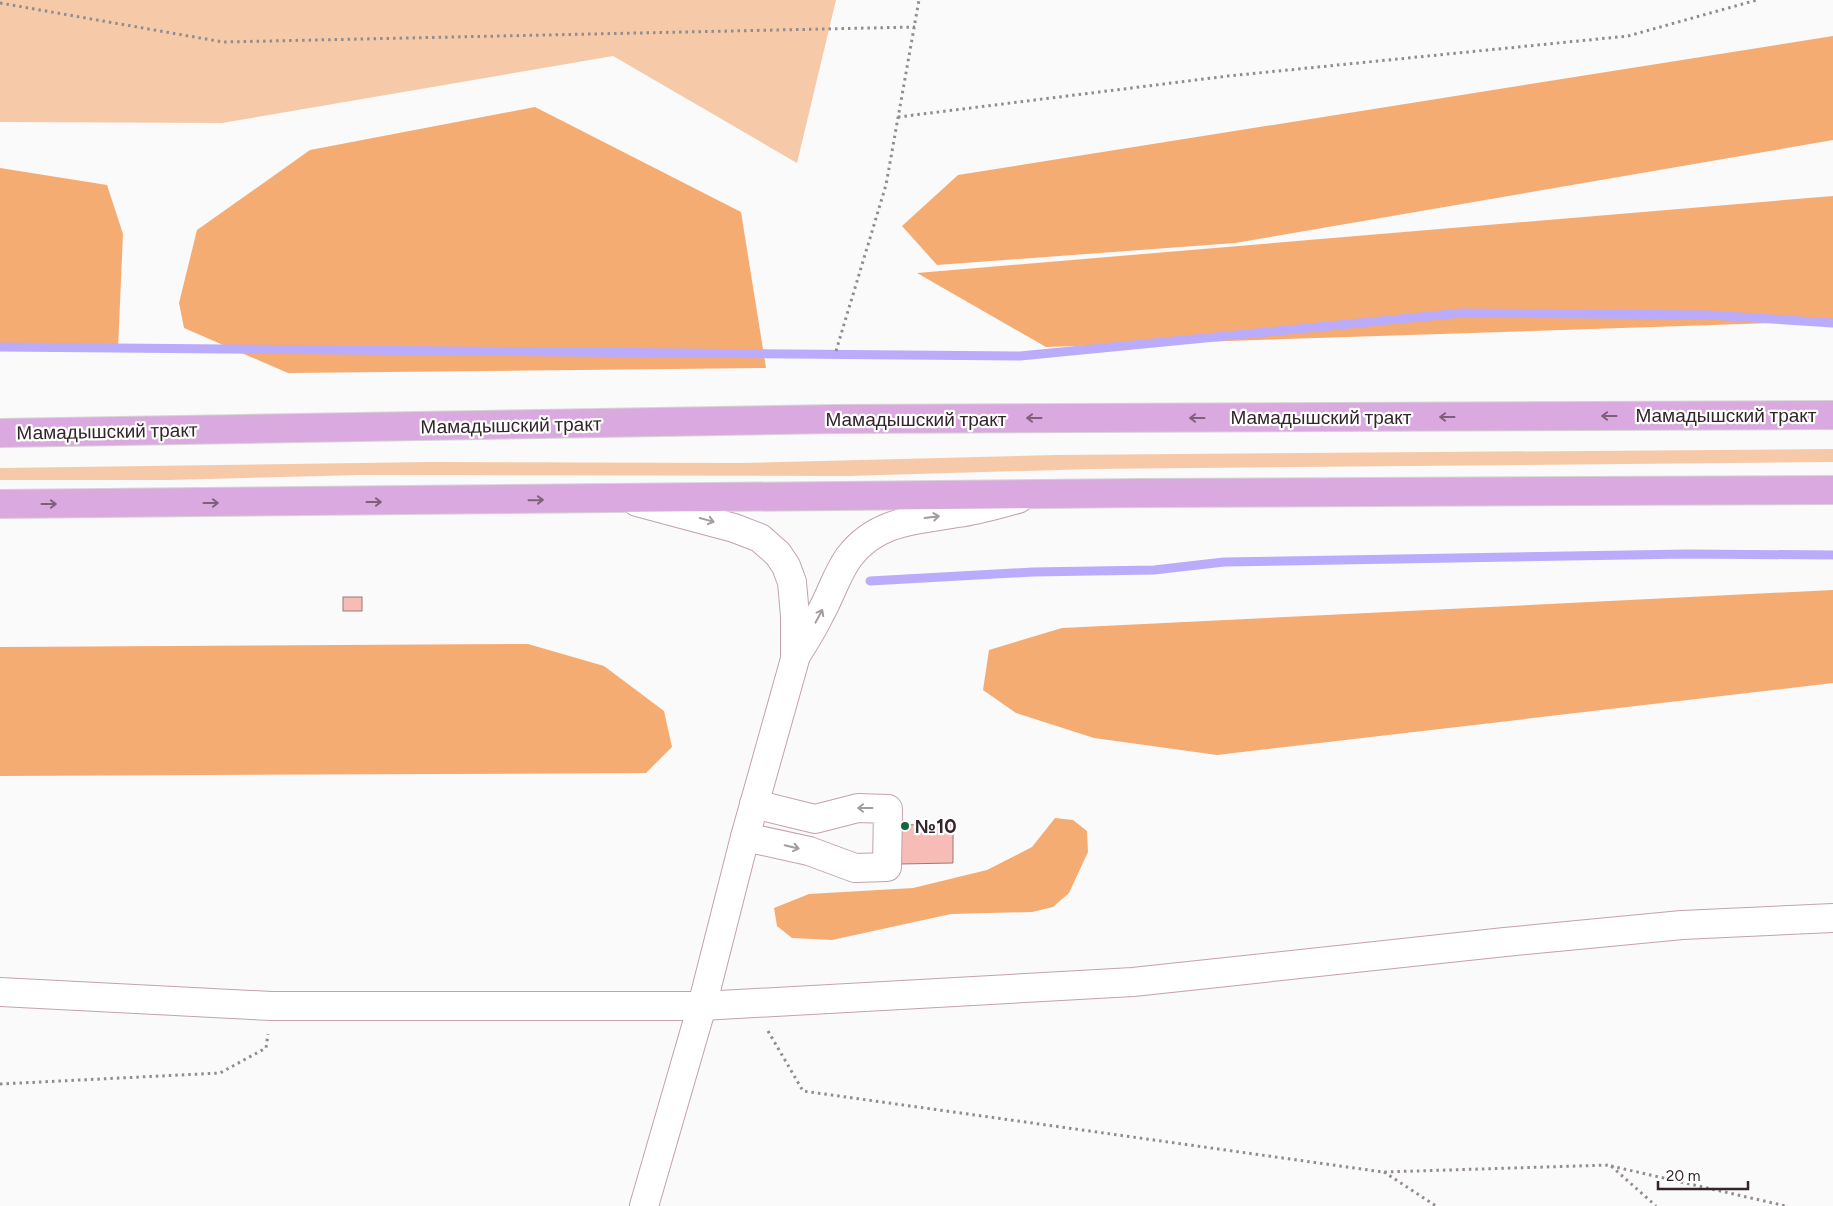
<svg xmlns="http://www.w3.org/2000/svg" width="1833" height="1206" viewBox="0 0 1833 1206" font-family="Figtree,sans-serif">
	<rect width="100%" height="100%" fill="#fafafa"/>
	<g fill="#f6caa9">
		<path d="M 0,0 L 836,0 L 797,163 L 613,56 L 222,123 L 0,122 Z"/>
		<path d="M 1833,449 L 1833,462 L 1092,469 L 848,476 L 359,475 L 168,480 L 0,480 L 0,468 L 430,462 L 741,463 L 1055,455 Z"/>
	</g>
	<g fill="#f5ac73">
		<path d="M 1833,36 L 1833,140 L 1235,243 L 937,265 L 902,226 L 958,175 Z"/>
		<path d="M 535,107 L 741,212 L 766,368 L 288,373 L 184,328 L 179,303 L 197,230 L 310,150 Z"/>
		<path d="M 0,168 L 107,185 L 123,234 L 118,349 L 0,348 Z"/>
		<path d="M 1833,196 L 1833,321 L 1046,347 L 917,273 Z"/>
		<path d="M 1833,590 L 1833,683 L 1217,755 L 1094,738 L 1016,713 L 983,690 L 989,650 L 1062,628 Z"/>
		<path d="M 528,644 L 604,666 L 664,711 L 672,747 L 646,773 L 0,776 L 0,647 Z"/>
		<path d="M 1055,818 L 1073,820 L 1087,831 L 1088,852 L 1069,893 L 1053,907 L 1032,912 L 951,914 L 832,940 L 792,938 L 777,926 L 774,908 L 809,894 L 913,888 L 987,870 L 1032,847 Z"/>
	</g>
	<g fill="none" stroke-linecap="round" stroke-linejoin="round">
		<g stroke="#baabfb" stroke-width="9">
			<path d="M 0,347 L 1020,356 L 1462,313 L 1709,315 L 1833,323"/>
			<path d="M 870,581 L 1033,572 L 1154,570 L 1224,562 L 1687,554 L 1833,555"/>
		</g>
	</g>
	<g fill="#f6bcb5" stroke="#9d7975">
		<rect x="343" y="597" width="19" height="14"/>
		<path d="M 953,824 L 953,863 L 900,864 L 899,825 Z"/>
	</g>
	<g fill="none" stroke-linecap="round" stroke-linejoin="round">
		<defs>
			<g id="minor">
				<path d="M 637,502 L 734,528 L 760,538 L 778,554 L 786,566 L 792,582 L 795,616 L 795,659 L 745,837 L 702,1006 L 644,1206"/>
				<path d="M 795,657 C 804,643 813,629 820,614 C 831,595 836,575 849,557 C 877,520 917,520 958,513 C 978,510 998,504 1018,499"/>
				<path d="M 745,837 L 809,851 L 855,868 L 887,867 L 888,809 L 858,808 L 815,819 L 754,804"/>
				<path d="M 0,992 L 271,1006 L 702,1006 L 1133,982 L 1505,942 L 1682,925 L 1833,918"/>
			</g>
			<g id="major">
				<path d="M 0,433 L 835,419 L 1833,415"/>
				<path d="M 0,504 L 1139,493 L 1833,490"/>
			</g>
		</defs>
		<use href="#minor" stroke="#c4a1ad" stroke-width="30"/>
		<use href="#major" stroke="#d6d3d4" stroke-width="30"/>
		<g stroke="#938c8f" stroke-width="3" stroke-dasharray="2.5 4" stroke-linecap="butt">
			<path d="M 0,3 L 223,42 L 915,27"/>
			<path d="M 898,117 L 1228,76 L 1628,36 L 1757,0"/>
			<path d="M 836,351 L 886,185 L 919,0"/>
			<path d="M 768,1031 L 803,1091 L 1383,1172 L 1610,1165 L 1656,1206"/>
			<path d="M 0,1084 L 220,1073 L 266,1048 L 268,1034"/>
			<path d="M 1611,1166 L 1786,1206"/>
			<path d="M 1384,1172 L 1436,1206"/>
		</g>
		<use href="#minor" stroke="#fff" stroke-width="28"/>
		<use href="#major" stroke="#daa9df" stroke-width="28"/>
	</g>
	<defs><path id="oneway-shaft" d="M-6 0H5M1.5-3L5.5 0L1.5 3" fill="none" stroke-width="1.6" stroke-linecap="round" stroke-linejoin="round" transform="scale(1.25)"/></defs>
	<g stroke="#7e607b">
		<use href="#oneway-shaft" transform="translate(1609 416) rotate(180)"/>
		<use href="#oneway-shaft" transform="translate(1447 417) rotate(180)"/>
		<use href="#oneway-shaft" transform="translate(1034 418) rotate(180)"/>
		<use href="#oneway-shaft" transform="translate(1197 418) rotate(180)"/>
		<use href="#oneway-shaft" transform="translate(536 500) rotate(-1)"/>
		<use href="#oneway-shaft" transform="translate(374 502)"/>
		<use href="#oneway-shaft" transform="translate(211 503)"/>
		<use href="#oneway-shaft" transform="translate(49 504)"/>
	</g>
	<g stroke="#a39d9f">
		<use href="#oneway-shaft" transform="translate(932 517) rotate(-7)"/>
		<use href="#oneway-shaft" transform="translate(707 520) rotate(15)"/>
		<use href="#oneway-shaft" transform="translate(819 616) rotate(-62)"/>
		<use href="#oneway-shaft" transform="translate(865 808) rotate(180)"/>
		<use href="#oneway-shaft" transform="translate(792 847) rotate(13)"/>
	</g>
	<circle fill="#116739" stroke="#fff" stroke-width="2" cx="905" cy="826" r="5"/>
	<g text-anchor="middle" stroke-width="4.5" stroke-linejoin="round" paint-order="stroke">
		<g font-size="19" fill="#33252a" stroke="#fff">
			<text x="1726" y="422">Мамадышский тракт</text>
			<text x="1321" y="424">Мамадышский тракт</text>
			<text x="916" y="426">Мамадышский тракт</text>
			<text transform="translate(511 425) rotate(-1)" y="7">Мамадышский тракт</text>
			<text transform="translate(107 431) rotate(-1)" y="7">Мамадышский тракт</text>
		</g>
		<g font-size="19" font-weight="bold" fill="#33252a" stroke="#fff" text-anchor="start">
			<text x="915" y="833">№10</text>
		</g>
	</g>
	<path d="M1658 1181v8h90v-8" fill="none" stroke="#33252a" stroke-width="2.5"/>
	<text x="1666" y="1181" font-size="15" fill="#33252a" stroke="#ffffff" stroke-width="4" paint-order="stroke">20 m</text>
</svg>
